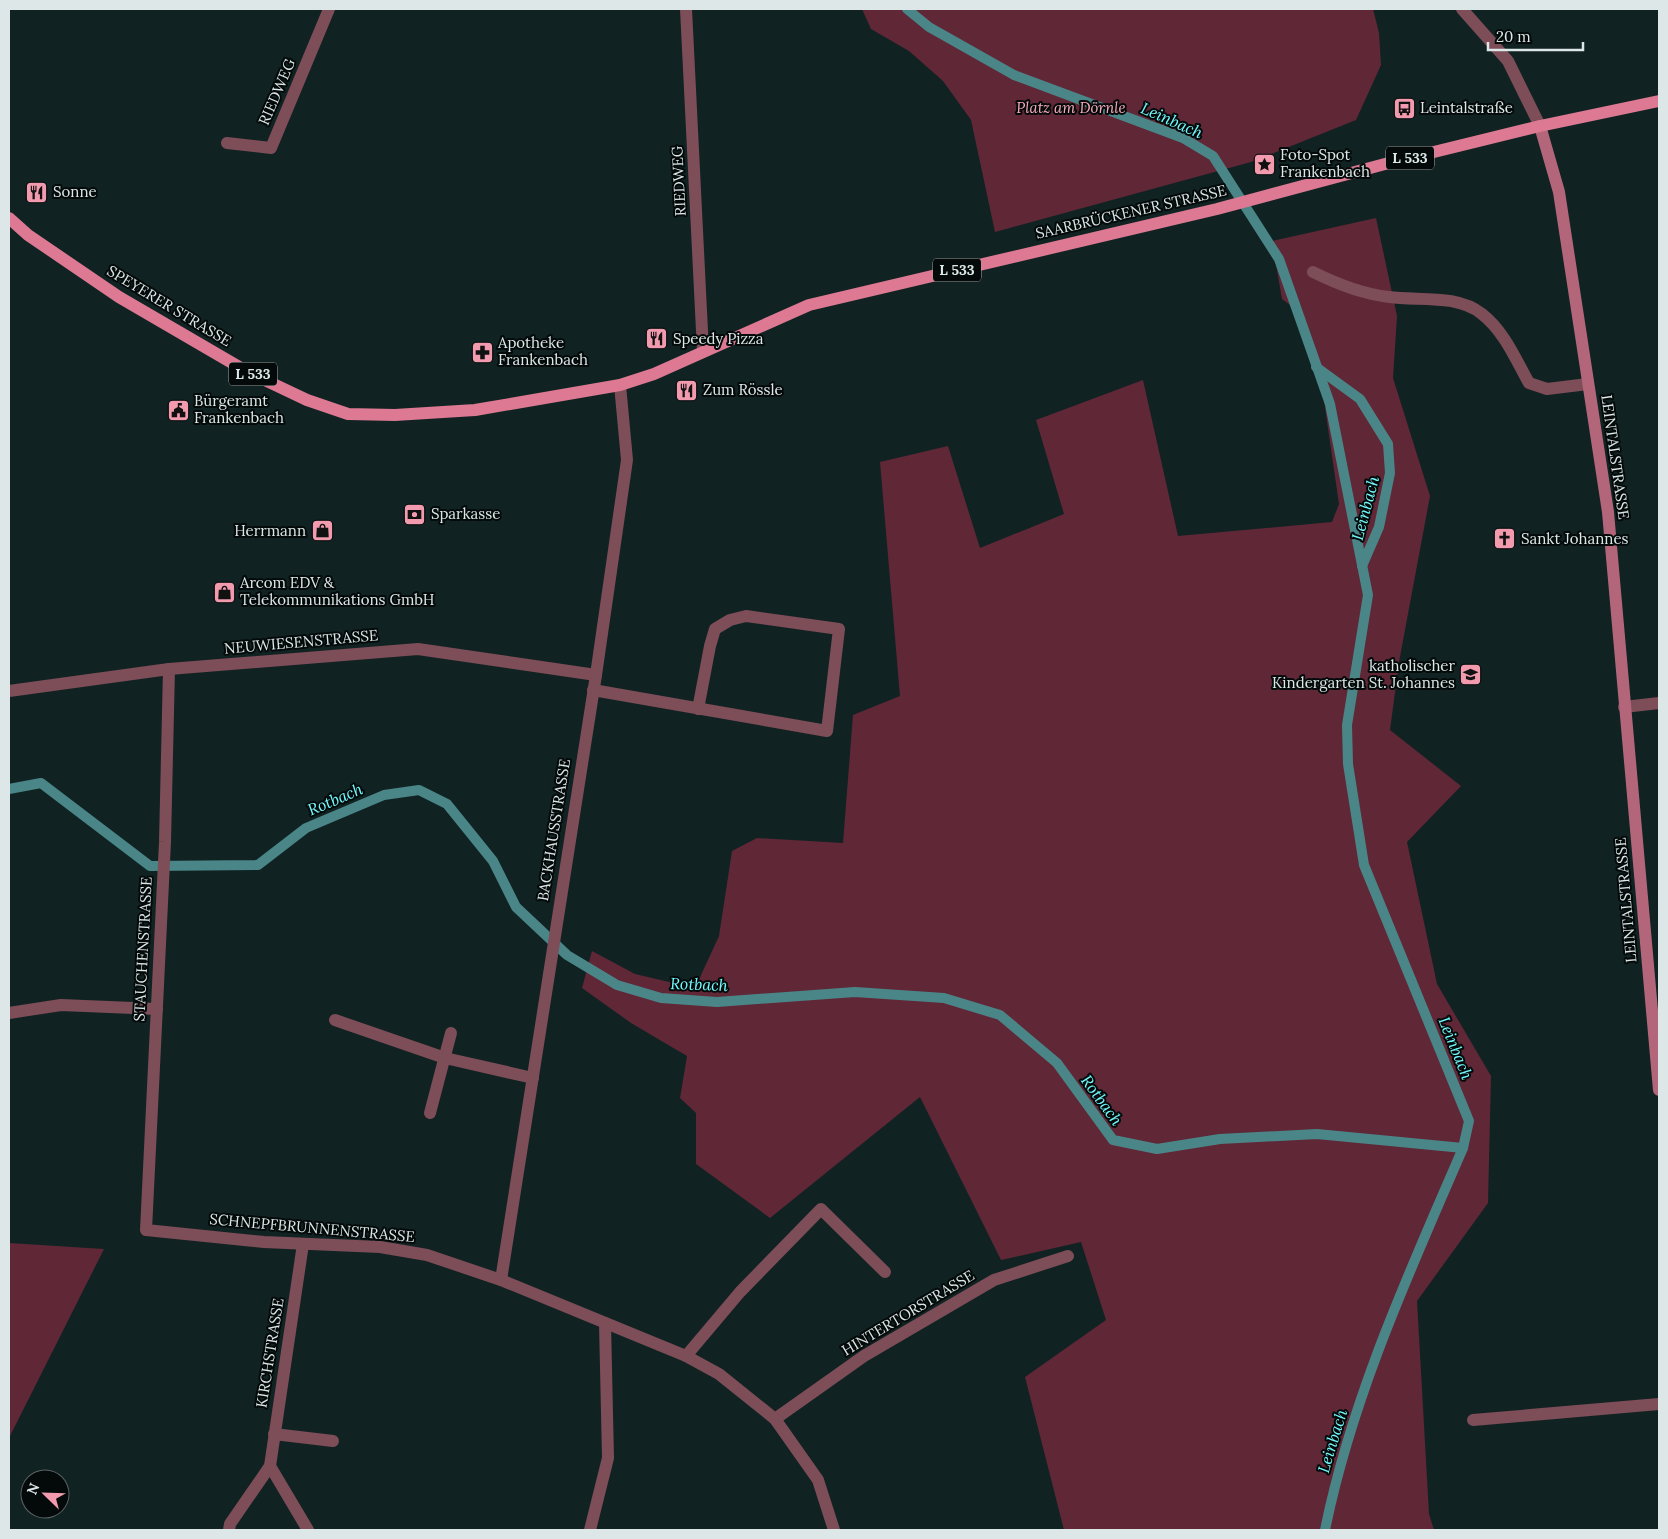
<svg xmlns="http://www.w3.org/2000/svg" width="1668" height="1539" viewBox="0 0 1668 1539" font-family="Lora,serif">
	<rect width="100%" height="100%" fill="#122"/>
	<g fill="#602737">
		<path d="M 862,9 L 1373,9 L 1379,33 L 1381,65 L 1356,120 L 1251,162 L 995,232 L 971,120 L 943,81 L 909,51 L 871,29 Z"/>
		<path d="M 1376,218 L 1397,316 L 1393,378 L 1430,496 L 1399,662 L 1390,730 L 1461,786 L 1407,842 L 1437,984 L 1491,1076 L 1488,1203 L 1417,1301 L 1429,1514 L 1434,1530 L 1064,1530 L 1025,1377 L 1106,1320 L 1081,1242 L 1001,1260 L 920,1097 L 770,1218 L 696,1164 L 696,1113 L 680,1098 L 687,1056 L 631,1023 L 582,988 L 592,951 L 635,974 L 695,988 L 719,936 L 732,851 L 757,838 L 843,843 L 853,715 L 900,696 L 880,462 L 948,446 L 980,548 L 1064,514 L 1036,420 L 1143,380 L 1178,536 L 1332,522 L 1339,504 L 1321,380 L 1298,311 L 1282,299 L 1272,241 Z"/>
		<path d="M 9,1243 L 104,1249 L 9,1438 Z"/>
	</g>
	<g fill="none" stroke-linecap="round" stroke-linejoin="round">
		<g stroke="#4a8688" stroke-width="10">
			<path d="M 907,9 L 929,27 L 1014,75 L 1183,138 L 1213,156 L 1279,259 L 1330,404 L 1368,595 L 1347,725 L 1348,764 L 1364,865 L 1469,1121 L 1463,1148 C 1409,1273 1352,1397 1325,1530"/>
			<path d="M 1316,367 L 1360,399 L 1388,444 L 1390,473 L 1379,527 L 1362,566"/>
			<path d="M 9,789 L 41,783 L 150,866 L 258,865 L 306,828 L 384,795 L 419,790 L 447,804 L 493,861 L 516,907 L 567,955 L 617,985 L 661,998 L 717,1002 L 855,992 L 944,998 L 1000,1015 L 1057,1063 L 1113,1140 L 1157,1149 L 1220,1139 L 1317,1134 L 1463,1148"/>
		</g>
		<g stroke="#7d4d58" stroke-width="12">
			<path d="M 227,143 L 271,148 L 329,9"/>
			<path d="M 1313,272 C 1337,284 1362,294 1389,297 C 1419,301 1457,294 1482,314 C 1504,331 1516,360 1529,383 L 1547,389 L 1588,384"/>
			<path d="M 593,690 L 827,731 L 839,629 L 746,616 L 730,620 L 715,629 L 710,646 L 698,709"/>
			<path d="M 335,1020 L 445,1058 L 533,1078"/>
			<path d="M 430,1113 L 451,1033"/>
			<path d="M 686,1356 L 740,1292 L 821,1209 L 885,1272"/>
			<path d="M 775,1419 L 864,1356 L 994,1280 L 1068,1256"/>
			<path d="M 1473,1420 L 1659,1404"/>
			<path d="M 274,1434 L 333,1441"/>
			<path d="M 590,1530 L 608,1458 L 605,1323"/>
		</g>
		<g stroke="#7d4d58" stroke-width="12">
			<path d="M 686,9 L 703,351"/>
			<path d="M 1462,9 L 1508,61 L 1540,126"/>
			<path d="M 169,669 L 165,842 L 146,1230 L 264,1242 L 380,1247 L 427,1255 L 501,1280 L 686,1356 L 719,1374 L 775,1419 L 818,1480 L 834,1530"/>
			<path d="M 9,691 L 169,669 L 418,649 L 596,675"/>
			<path d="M 1624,707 L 1659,703"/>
			<path d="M 9,1013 L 61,1005 L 157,1009"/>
			<path d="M 501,1280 L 596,675 L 627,460 L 620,385"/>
			<path d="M 270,1466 L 308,1530"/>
			<path d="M 229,1530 L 230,1524 L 270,1466 L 303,1244"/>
		</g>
		<path stroke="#b36679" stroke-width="12" d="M 1540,126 L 1559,192 L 1608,512 L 1659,1090"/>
		<path stroke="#dd7992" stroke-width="12" d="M 9,218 L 28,235 L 119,297 L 246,371 L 307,400 L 348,414 L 395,415 L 475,410 L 620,385 L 654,374 L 809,305 L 1217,209 L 1385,164 L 1540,126 L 1659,101"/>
	</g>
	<defs>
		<symbol id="bus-square" viewBox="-11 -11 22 22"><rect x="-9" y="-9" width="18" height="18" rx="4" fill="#f29aae" stroke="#040a0a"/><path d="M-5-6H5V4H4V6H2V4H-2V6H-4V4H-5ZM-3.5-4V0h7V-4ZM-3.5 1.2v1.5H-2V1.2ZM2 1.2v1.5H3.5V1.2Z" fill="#111"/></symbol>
		<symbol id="sight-square" viewBox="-11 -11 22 22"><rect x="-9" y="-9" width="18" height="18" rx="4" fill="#f29aae" stroke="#040a0a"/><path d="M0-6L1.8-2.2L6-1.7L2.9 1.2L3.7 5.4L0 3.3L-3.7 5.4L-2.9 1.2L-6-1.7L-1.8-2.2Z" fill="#111"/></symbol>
		<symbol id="restaurant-square" viewBox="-11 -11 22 22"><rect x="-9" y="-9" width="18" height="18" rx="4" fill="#f29aae" stroke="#040a0a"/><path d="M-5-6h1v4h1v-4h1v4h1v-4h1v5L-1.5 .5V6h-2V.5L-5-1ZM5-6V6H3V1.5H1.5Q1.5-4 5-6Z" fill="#111"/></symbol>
		<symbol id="pharmacy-square" viewBox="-11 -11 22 22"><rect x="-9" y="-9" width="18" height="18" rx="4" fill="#f29aae" stroke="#040a0a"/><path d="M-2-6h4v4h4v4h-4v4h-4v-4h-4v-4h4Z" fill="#111"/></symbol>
		<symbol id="civic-square" viewBox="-11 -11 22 22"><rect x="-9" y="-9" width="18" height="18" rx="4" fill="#f29aae" stroke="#040a0a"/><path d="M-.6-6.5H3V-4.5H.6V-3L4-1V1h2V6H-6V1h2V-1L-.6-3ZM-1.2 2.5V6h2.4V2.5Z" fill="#111"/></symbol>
		<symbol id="bank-square" viewBox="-11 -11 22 22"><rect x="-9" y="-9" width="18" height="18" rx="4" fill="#f29aae" stroke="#040a0a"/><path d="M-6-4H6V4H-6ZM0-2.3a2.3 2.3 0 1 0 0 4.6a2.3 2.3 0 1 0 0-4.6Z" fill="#111"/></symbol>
		<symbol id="shop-square" viewBox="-11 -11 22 22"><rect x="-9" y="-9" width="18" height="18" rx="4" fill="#f29aae" stroke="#040a0a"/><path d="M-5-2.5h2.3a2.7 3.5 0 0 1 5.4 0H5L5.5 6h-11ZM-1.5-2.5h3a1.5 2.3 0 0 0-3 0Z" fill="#111"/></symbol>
		<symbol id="church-square" viewBox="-11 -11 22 22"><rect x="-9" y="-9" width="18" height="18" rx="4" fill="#f29aae" stroke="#040a0a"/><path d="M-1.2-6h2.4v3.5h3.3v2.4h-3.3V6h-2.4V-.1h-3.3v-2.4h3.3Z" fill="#111"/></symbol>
		<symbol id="school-square" viewBox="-11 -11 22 22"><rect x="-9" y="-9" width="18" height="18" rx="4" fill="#f29aae" stroke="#040a0a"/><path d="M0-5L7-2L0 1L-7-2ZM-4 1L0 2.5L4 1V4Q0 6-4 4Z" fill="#111"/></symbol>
	</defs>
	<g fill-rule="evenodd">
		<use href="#bus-square" x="1392" y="96" width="25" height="25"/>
		<use href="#sight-square" x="1252" y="152" width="25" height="25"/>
		<use href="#restaurant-square" x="24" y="180" width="25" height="25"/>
		<use href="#restaurant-square" x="644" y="326" width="25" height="25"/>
		<use href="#pharmacy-square" x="470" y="340" width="25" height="25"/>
		<use href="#restaurant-square" x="674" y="378" width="25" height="25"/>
		<use href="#civic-square" x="166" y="398" width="25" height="25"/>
		<use href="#bank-square" x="402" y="502" width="25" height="25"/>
		<use href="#shop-square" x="310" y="518" width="25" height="25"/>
		<use href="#church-square" x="1492" y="526" width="25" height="25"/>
		<use href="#shop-square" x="212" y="580" width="25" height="25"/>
		<use href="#school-square" x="1458" y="662" width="25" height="25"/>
	</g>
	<g text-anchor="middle" stroke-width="4" stroke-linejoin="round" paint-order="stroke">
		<g fill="#040a0a" stroke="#9ca5a5" stroke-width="1">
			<rect x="1386" y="146.5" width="48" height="23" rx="4"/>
			<rect x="933" y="258.5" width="48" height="23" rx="4"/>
			<rect x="229" y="362.5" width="48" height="23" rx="4"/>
		</g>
		<g font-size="14" font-weight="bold" fill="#dde7e8">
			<text x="1410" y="163">L 533</text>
			<text x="957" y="275">L 533</text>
			<text x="253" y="379">L 533</text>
		</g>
		<g font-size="15" fill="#dde7e8" stroke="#040a0a">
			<text transform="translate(277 92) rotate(-67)" y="5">RIEDWEG</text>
			<text transform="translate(679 181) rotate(-93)" y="5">RIEDWEG</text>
			<text transform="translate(1131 212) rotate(-13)" y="5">SAARBRÜCKENER STRASSE</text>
			<text transform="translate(169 306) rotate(31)" y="5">SPEYERER STRASSE</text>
			<text transform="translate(1615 457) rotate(82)" y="5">LEINTALSTRASSE</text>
			<text transform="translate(301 642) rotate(-5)" y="5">NEUWIESENSTRASSE</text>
			<text transform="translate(554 830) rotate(-81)" y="5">BACKHAUSSTRASSE</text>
			<text transform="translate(1626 900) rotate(-95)" y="5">LEINTALSTRASSE</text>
			<text transform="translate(143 949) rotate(-87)" y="5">STAUCHENSTRASSE</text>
			<text transform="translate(312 1228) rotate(5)" y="5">SCHNEPFBRUNNENSTRASSE</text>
			<text transform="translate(908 1313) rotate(-31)" y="5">HINTERTORSTRASSE</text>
			<text transform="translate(270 1353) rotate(-81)" y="5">KIRCHSTRASSE</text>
		</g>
		<g font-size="15" font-style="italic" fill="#f9abbc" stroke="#040a0a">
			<text x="1071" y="113">Platz am Dörnle</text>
		</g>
		<g font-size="15" fill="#dde7e8" stroke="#040a0a" text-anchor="start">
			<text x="1420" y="113">Leintalstraße</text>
			<text x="1280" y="160">Foto-Spot<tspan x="1280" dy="17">Frankenbach</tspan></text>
			<text x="53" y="197">Sonne</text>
			<text x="673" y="344">Speedy Pizza</text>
			<text x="498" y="348">Apotheke<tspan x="498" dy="17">Frankenbach</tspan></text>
			<text x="703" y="395">Zum Rössle</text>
			<text x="194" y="406">Bürgeramt<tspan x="194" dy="17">Frankenbach</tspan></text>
			<text x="431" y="519">Sparkasse</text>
			<text x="306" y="536" text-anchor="end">Herrmann</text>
			<text x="1521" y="544">Sankt Johannes</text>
			<text x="240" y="588">Arcom EDV &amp;<tspan x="240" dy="17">Telekommunikations GmbH</tspan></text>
			<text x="1455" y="671" text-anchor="end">katholischer<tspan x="1455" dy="17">Kindergarten St. Johannes</tspan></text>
		</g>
		<g font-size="16" font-style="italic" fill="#74fbff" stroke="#040a0a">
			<text transform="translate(1172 120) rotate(24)" y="6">Leinbach</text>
			<text transform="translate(1365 508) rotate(-75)" y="6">Leinbach</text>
			<text transform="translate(335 799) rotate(-23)" y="6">Rotbach</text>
			<text transform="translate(699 984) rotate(2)" y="6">Rotbach</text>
			<text transform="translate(1456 1048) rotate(68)" y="6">Leinbach</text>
			<text transform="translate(1102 1100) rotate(54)" y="6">Rotbach</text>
			<text transform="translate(1332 1441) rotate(-73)" y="6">Leinbach</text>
		</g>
	</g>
	<rect width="1668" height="1539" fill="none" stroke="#dde7e8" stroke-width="20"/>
	<g transform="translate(45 1494) rotate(293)"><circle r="24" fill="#040a0a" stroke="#5b6263"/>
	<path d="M0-4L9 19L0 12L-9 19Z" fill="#f29aae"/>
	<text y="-8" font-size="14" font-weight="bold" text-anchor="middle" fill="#dde7e8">N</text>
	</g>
	<path d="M1488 42v8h95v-8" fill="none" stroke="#dde7e8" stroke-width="2.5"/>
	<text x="1496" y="42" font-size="15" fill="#dde7e8" stroke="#040a0a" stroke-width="4" paint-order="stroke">20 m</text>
</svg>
